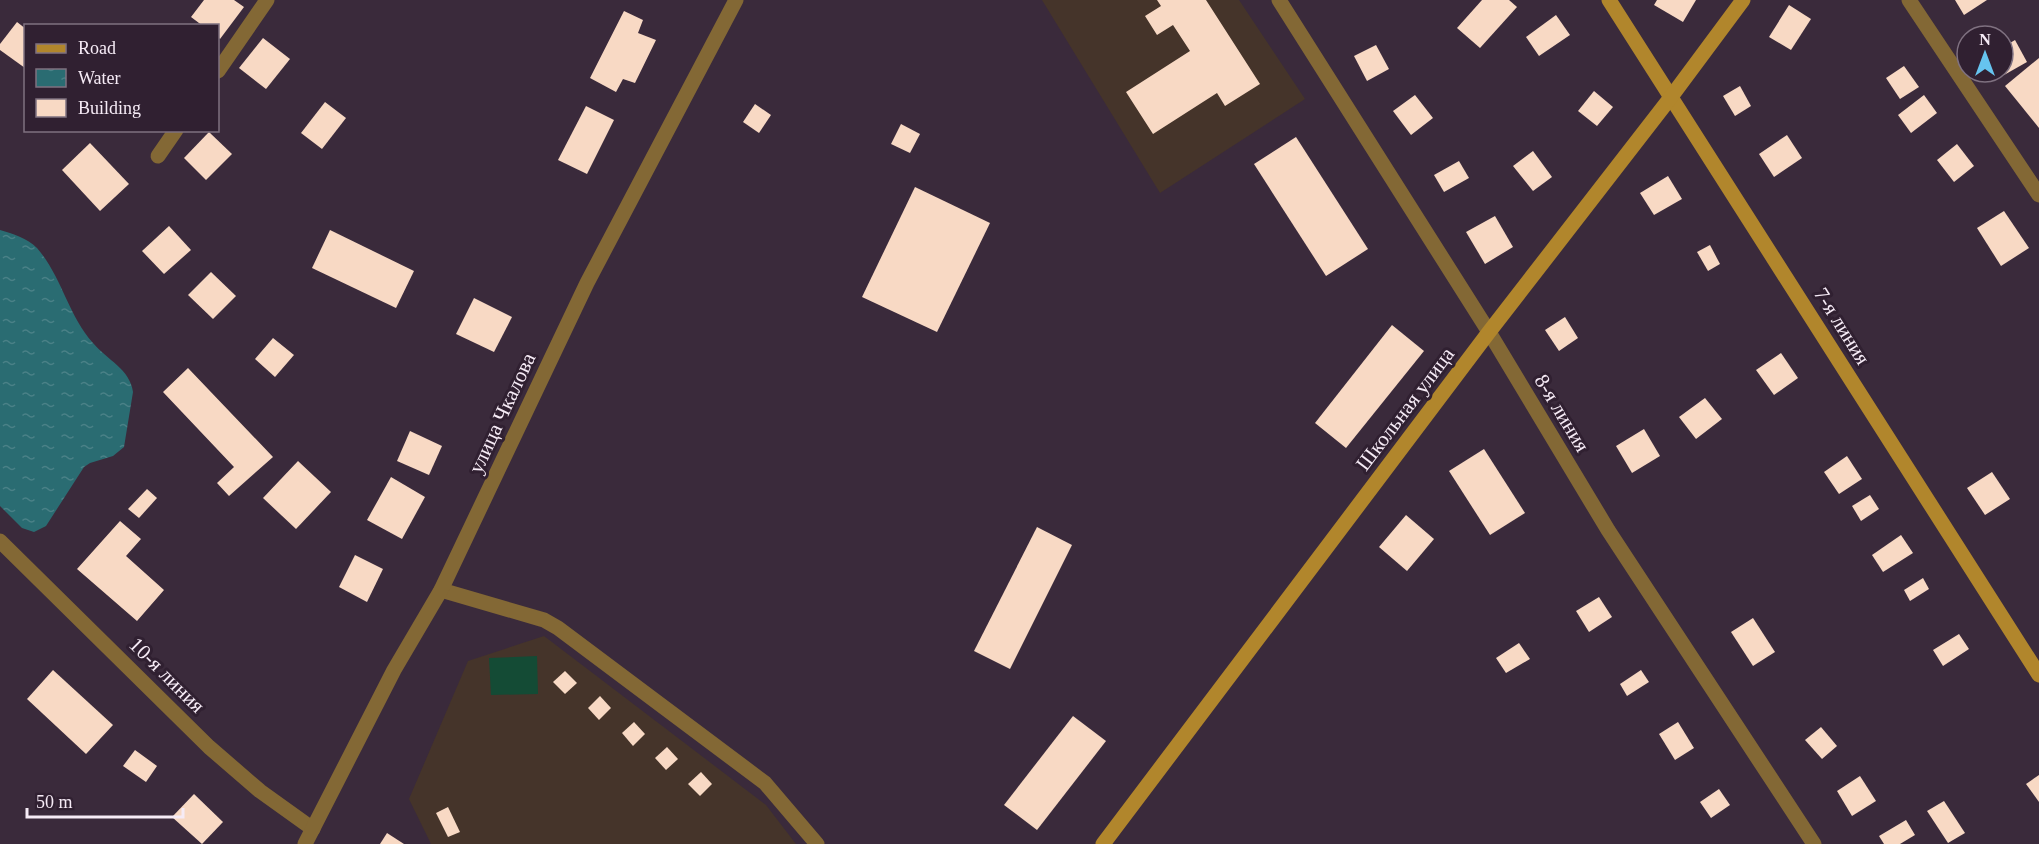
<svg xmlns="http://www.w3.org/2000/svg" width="2039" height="844" viewBox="0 0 2039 844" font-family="'Times New Roman',serif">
	<defs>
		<pattern id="water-ripples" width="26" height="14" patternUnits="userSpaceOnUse" patternTransform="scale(1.5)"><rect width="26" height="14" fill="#2a6c72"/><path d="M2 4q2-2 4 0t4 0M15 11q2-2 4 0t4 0" fill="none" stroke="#4a8187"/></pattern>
	</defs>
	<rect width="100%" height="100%" fill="#3a2a3b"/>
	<g fill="#45342a">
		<path d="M 1042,0 L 1239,0 L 1305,99 L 1160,193 Z"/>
		<path d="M 544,636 L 766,805 L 796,844 L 431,844 L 409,799 L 468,661 Z"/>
	</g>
	<path fill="#144b35" d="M 537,656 L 538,694 L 491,695 L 489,658 Z"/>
	<path fill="url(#water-ripples)" d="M 0,230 C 13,234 27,238 37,248 C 62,277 68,315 93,343 C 107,360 130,369 133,392 L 124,447 L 113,456 L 90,463 L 84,467 L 46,526 L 34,532 L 22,528 L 0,506 Z"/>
	<g fill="#f8d9c4">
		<path d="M 204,0 L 234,0 L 244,7 L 220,39 L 218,37 L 218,26 L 203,26 L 191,17 Z"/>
		<path d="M 1157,0 L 1206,0 L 1260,84 L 1225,106 L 1217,93 L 1153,134 L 1126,92 L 1190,51 L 1173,25 L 1157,35 L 1145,16 L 1161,6 Z"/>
		<path d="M 1482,0 L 1509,0 L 1517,7 L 1480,48 L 1457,28 Z"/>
		<path d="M 1657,0 L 1696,0 L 1683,22 L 1654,5 Z"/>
		<path d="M 1955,0 L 1987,0 L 1964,15 Z"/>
		<path d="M 1789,5 L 1811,19 L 1791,50 L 1769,37 Z"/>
		<path d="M 624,11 L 643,20 L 638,33 L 656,40 L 635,83 L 623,79 L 616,92 L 590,78 Z"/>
		<path d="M 1556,15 L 1570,35 L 1539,56 L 1526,37 Z"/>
		<path d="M 17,22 L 26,29 L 25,68 L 0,50 L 0,44 Z"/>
		<path d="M 263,38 L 290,59 L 266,89 L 239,68 Z"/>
		<path d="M 2015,40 L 2027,62 L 2004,75 L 2002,72 L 2003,47 Z"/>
		<path d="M 1376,45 L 1389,69 L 1367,81 L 1354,56 Z"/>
		<path d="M 2039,58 L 2039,128 L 2005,86 Z"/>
		<path d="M 1904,66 L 1919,87 L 1900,99 L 1886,78 Z"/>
		<path d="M 1740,86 L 1751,106 L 1735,116 L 1723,96 Z"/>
		<path d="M 1594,91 L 1613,107 L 1597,126 L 1578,111 Z"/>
		<path d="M 1415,95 L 1433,118 L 1411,135 L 1393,111 Z"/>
		<path d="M 1924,95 L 1937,113 L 1911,133 L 1898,115 Z"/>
		<path d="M 325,102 L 346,118 L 322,149 L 301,133 Z"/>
		<path d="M 755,104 L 771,115 L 759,133 L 743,122 Z"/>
		<path d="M 586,106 L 614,120 L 587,174 L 558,160 Z"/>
		<path d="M 901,124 L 920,134 L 910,153 L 891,144 Z"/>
		<path d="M 209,132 L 232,154 L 206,180 L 184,158 Z"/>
		<path d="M 1787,135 L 1802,158 L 1774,177 L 1759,154 Z"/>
		<path d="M 1296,137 L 1368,249 L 1326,276 L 1254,164 Z"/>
		<path d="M 90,143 L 129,184 L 100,211 L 62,170 Z"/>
		<path d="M 1957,144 L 1974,166 L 1954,182 L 1937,160 Z"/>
		<path d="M 1533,151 L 1552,177 L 1533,191 L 1513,166 Z"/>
		<path d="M 1459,161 L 1469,178 L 1444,192 L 1434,175 Z"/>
		<path d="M 1668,176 L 1682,199 L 1654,215 L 1640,193 Z"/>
		<path d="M 915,187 L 990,223 L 937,332 L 862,297 Z"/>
		<path d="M 2004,211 L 2029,248 L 2001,266 L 1977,228 Z"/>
		<path d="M 1495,216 L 1513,247 L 1485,264 L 1466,232 Z"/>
		<path d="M 169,226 L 191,250 L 164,274 L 142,251 Z"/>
		<path d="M 330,230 L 414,271 L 396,308 L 312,268 Z"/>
		<path d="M 1710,245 L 1720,264 L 1708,271 L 1697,252 Z"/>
		<path d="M 211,272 L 236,296 L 213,319 L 188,295 Z"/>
		<path d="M 474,298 L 512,317 L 494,352 L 456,334 Z"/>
		<path d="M 1565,317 L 1578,338 L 1559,351 L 1545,330 Z"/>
		<path d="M 1392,325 L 1424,351 L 1346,448 L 1315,423 Z"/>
		<path d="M 273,338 L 294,355 L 275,377 L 255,359 Z"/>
		<path d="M 1781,353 L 1798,378 L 1774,395 L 1756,370 Z"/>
		<path d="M 188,368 L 273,457 L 229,496 L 217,483 L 234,467 L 163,392 Z"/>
		<path d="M 1705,398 L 1722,419 L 1696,439 L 1679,417 Z"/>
		<path d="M 1644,429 L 1660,456 L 1632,473 L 1616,446 Z"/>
		<path d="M 410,431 L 442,446 L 429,475 L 397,461 Z"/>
		<path d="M 1484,449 L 1525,513 L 1490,535 L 1449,471 Z"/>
		<path d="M 1847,456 L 1862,479 L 1839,494 L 1824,472 Z"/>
		<path d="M 298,461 L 331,492 L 296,529 L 263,498 Z"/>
		<path d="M 1992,472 L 2010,499 L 1985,515 L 1967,488 Z"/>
		<path d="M 391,477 L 425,497 L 402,539 L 367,520 Z"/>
		<path d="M 147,489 L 157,498 L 139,518 L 128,509 Z"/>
		<path d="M 1870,495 L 1879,509 L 1861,521 L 1852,506 Z"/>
		<path d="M 1406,515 L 1434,539 L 1407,571 L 1379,547 Z"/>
		<path d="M 120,521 L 141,539 L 126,556 L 164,590 L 137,621 L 77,569 Z"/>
		<path d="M 1037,527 L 1072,545 L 1010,669 L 974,651 Z"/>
		<path d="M 1901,535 L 1913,553 L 1883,572 L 1872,555 Z"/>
		<path d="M 355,555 L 383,569 L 367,602 L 339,587 Z"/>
		<path d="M 1923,578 L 1929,589 L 1910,601 L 1904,590 Z"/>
		<path d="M 1599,597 L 1612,617 L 1589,632 L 1576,611 Z"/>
		<path d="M 1753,618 L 1775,652 L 1753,666 L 1731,632 Z"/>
		<path d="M 1959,634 L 1969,649 L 1943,666 L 1933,650 Z"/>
		<path d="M 1519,643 L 1530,659 L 1506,673 L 1496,658 Z"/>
		<path d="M 53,670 L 113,725 L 86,754 L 27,699 Z"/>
		<path d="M 1641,670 L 1649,682 L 1627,696 L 1620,684 Z"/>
		<path d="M 565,671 L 577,683 L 565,694 L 553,682 Z"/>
		<path d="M 600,696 L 611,708 L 599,720 L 588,708 Z"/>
		<path d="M 1073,716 L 1106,741 L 1037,830 L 1004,805 Z"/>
		<path d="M 634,722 L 645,734 L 633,746 L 622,733 Z"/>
		<path d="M 1678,722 L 1694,748 L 1675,760 L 1659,734 Z"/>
		<path d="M 1821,727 L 1837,746 L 1822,759 L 1805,740 Z"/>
		<path d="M 667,747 L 678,759 L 666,770 L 655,758 Z"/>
		<path d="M 135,750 L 157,766 L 146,782 L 123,766 Z"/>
		<path d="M 701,772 L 712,784 L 700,796 L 688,784 Z"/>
		<path d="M 2039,775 L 2039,802 L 2026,784 Z"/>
		<path d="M 1860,776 L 1876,801 L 1852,816 L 1837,791 Z"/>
		<path d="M 1719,789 L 1730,805 L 1711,818 L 1700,802 Z"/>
		<path d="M 194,794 L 223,822 L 202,844 L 172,817 Z"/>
		<path d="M 1944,801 L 1965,833 L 1948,843 L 1927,811 Z"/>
		<path d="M 448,807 L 460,832 L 448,837 L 436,813 Z"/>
		<path d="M 1906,820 L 1915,835 L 1900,844 L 1884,844 L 1879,836 Z"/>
		<path d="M 387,833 L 404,844 L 380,844 Z"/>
	</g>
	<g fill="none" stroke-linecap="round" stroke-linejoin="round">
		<g stroke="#836835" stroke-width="15">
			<path d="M 1279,0 L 1489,332 L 1608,530 L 1814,844"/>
			<path d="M 1909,0 L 2039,195"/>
			<path d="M 218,71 L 267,0"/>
			<path d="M 158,156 L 176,130"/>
			<path d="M 0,541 L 209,747 L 260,791 L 313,829"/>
			<path d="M 441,590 L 544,620 L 558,628 L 765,783 L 817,844"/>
			<path d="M 305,844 L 394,670 L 441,590 L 587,283 L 736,0"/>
		</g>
		<g stroke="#b1862c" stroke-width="15">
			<path d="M 1609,0 L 2039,675"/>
			<path d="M 1103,844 L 1489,332 L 1671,97 L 1743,0"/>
		</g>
	</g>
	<g text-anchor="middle" stroke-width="6" stroke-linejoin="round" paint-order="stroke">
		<g font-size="21" fill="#f6ebf6" stroke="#302031">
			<text transform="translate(1842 326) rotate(58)" y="7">7-я линия</text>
			<text transform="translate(1405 409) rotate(-53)" y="7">Школьная улица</text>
			<text transform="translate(502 413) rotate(-65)" y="7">улица Чкалова</text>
			<text transform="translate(1562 413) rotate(59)" y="7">8-я линия</text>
			<text transform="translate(167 675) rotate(45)" y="7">10-я линия</text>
		</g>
	</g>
	<rect x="24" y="24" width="195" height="108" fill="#302031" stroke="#7f7180" stroke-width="1.5"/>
	<rect x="36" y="44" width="30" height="9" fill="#b1862c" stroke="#7f7180" stroke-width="1.5"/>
	<text x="78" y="54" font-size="18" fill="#f6ebf6">Road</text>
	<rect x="36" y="69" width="30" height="18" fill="url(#water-ripples)" stroke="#7f7180" stroke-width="1.5"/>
	<text x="78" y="84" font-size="18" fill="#f6ebf6">Water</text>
	<rect x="36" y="99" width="30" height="18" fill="#f8d9c4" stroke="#7f7180" stroke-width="1.5"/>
	<text x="78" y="114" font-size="18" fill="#f6ebf6">Building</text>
	<g transform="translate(1985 54)"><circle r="28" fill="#302031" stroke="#7f7180" stroke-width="1.5"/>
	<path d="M0-4.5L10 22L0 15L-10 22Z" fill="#66c4ef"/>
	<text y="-9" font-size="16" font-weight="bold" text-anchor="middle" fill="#f6ebf6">N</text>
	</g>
	<path d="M27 808v9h156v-9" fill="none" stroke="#f6ebf6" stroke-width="3"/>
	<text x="36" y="808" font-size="18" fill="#f6ebf6" stroke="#302031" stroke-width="4.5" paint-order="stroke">50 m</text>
</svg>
